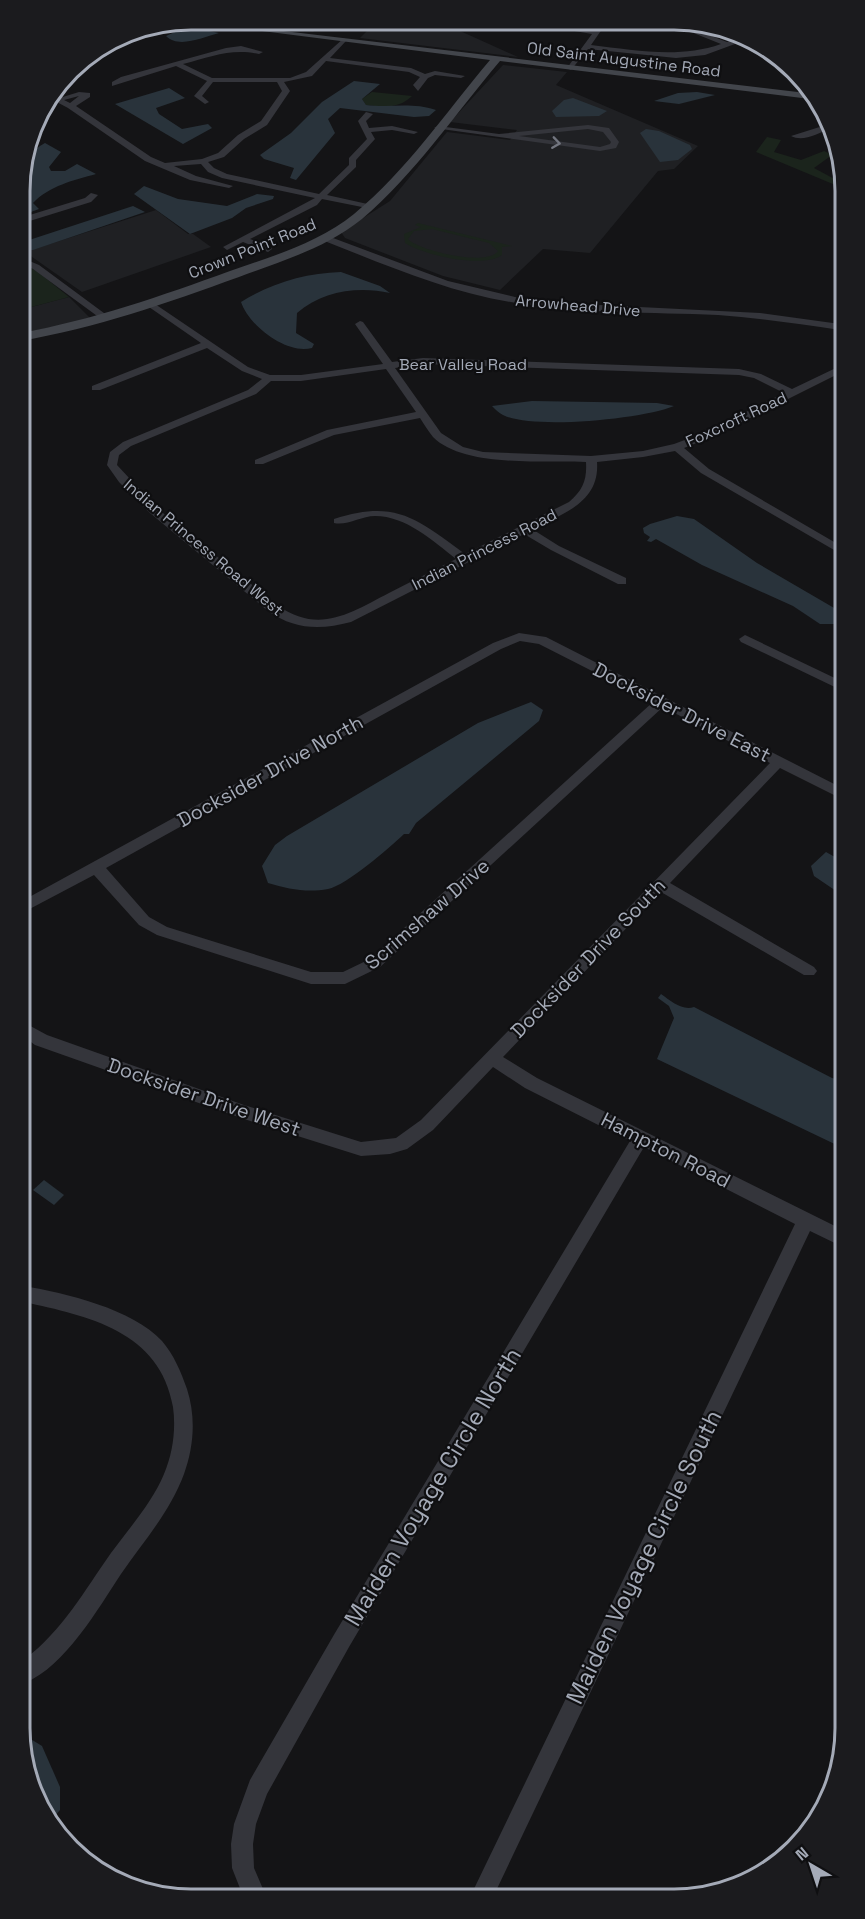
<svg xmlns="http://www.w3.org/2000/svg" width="865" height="1919" viewBox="0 0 865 1919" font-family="'Space Grotesk',sans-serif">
	<rect width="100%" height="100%" fill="#141416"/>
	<g fill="#1f2023">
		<path d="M 211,20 L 326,20 L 313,32 Z"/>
		<path d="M 377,21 L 438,21 L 518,57 L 360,38 Z"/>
		<path d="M 503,65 L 567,72 L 556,85 L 698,146 L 674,169 L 658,171 L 590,253 L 543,249 L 500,290 L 443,276 L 345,238 L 341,232 L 390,201 L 447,132 L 510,140 L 517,130 L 450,122 Z"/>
		<path d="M 156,210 L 188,234 L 193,234 L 211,247 L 82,292 L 25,252 Z"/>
		<path d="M 69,297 L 92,320 L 20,333 L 20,310 Z"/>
	</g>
	<g fill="#1b241c" fill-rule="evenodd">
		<path d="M 372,92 L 412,96 C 399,109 383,107 366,105 L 362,99 Z"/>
		<path d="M 767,137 L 781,140 L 774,152 L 801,160 L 824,151 L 832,155 L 814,168 L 840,182 L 840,187 L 756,152 Z"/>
		<path d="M 418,223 L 512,246 L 502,247 L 502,255 C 483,269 424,255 405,243 L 404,234 L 421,227 L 415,225 ZM 432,229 L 489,243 L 498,251 C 488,267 419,251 408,239 L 414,231 Z"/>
		<path d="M 20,262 L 38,272 L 69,297 L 20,310 Z"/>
	</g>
	<g fill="#29333b">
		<path d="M 195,28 L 219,33 C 203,37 179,49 166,36 L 179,30 Z"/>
		<path d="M 354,81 L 380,84 L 362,99 L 366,105 C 391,108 412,102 436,110 L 429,116 L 414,117 L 340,108 L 328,119 L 335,133 L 296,180 L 290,178 L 294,168 L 264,159 L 260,155 L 291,133 L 322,102 Z"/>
		<path d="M 169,88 L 185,98 L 156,108 L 159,114 L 182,129 L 208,124 L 212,128 L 183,144 L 115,104 Z"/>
		<path d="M 697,92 L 715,95 L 679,104 L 654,101 L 678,93 Z"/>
		<path d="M 573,98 L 607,111 L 599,116 L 556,117 L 552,111 L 564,100 Z"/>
		<path d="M 646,129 L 659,131 L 690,145 L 692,149 L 678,160 L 660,162 L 640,133 Z"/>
		<path d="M 45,143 L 61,152 L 49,167 L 51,171 L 65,171 L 77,164 L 96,174 C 74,180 49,186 33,203 L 39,209 L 20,216 C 20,190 18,157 45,143 Z"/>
		<path d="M 144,186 L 178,199 L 227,206 L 257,194 L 274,196 L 273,199 L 246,208 L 232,218 L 190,234 L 134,194 Z"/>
		<path d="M 133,206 L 145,212 L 33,250 L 20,251 L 20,243 Z"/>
		<path d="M 341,272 L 380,286 L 390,293 C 358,286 322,291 297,313 L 296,333 L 314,344 L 312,348 C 287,355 249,326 241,302 C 272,283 305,273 341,272 Z"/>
		<path d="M 532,401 L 657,403 L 674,406 C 643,419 532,430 503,415 C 499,413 495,409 492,406 Z"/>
		<path d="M 677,516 L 694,519 L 757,563 L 841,612 L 841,624 L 820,624 L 793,606 L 702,565 L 656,539 L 651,542 L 647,541 L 650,537 L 644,533 L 643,528 L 650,524 Z"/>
		<path d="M 531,702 L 543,710 L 539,721 L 416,823 L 409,834 L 404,834 C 389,848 347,885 328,889 C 307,893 288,889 268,883 L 262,866 L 275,845 L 287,836 L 478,723 Z"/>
		<path d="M 826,852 L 842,861 L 842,895 L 814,876 L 811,866 Z"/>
		<path d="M 661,994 C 671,1001 682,1011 694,1007 L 832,1078 L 843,1081 L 843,1148 L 657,1059 L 674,1018 L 669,1006 L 658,998 Z"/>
		<path d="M 44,1180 L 64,1195 L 54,1205 L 33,1190 Z"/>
		<path d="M 29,1738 L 42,1746 L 60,1787 L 60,1810 L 53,1818 L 25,1773 L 25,1739 Z"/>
	</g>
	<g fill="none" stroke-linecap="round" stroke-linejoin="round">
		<g fill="#34353b" fill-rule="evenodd">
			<path d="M 521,22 L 536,22 L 595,30 L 601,22 L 607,22 L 591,45 C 635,50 678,59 721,44 L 686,30 L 688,27 L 727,42 L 738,38 L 743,41 L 705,55 L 676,58 L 588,49 L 571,70 L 567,68 L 592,34 Z"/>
			<path d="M 344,38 L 346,41 L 330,58 L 411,68 L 425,74 L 435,71 L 465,76 L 461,78 L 435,75 L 428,78 L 418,91 L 413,85 L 420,77 L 409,72 L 326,61 L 312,76 L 284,82 L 290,91 L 267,125 L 244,139 L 224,157 L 208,162 L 214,168 L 227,174 L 319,194 L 349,165 L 349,158 L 367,139 L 358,121 L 366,112 L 373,114 L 366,121 L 369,128 L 392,126 L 418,132 L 414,134 L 392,130 L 371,132 L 375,139 L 356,160 L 356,167 L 327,195 L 372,205 L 372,209 L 322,199 L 317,205 L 250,239 L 271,247 L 272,249 L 268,252 L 243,242 L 227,250 L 223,247 L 315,198 L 222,178 L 208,172 L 201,164 L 174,166 L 196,176 L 233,186 L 229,188 L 190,180 L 145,161 L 68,108 L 53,100 L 79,92 L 90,93 L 90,97 L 76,106 L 151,157 L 165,163 L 202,159 L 218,153 L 238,135 L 261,121 L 282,91 L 277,82 L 213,82 L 202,96 L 209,102 L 205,104 L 194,96 L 207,81 L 176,66 L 112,86 L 112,82 L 121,77 L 226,48 L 241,46 L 263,52 L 259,54 C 231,48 211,57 183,64 L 212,78 L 290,78 L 306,72 ZM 79,96 L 70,103 L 64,100 Z"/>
			<path d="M 588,125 L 609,128 L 619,142 L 616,148 L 600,151 L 434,128 L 438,126 L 499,134 ZM 588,129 L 603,132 L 611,142 L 610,144 L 600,147 L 519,136 Z"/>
			<path d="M 826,125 L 829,129 C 817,134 803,142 791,136 Z"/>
			<path d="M 91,193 L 98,195 L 91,202 L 20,224 L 20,218 L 85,198 Z"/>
			<path d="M 325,235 L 448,281 L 519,298 L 599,305 L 760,313 L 840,324 L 840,330 C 799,324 759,318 718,315 C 651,312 583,314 517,303 C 449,293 386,265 322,240 L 322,236 Z"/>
			<path d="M 20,257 L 39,265 L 112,319 L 104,321 L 33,269 L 20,263 Z"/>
			<path d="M 152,302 L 248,367 L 270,375 L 301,375 L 383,364 L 355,324 L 360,321 L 363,322 L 392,362 L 423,358 L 739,369 L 761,374 L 792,389 L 840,366 L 840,373 L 714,436 L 684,448 L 709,469 L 841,546 L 841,554 L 701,473 L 675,451 L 643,457 L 597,462 C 600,502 563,514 532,529 L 559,546 L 626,578 L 626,584 L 618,584 L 551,550 L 524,534 L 351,622 C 321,630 295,630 268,611 L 150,513 L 119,482 L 107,465 L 110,452 L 123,442 L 248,390 L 262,379 L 242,371 L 207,348 L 100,390 L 92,390 L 92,386 L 201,343 L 149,307 L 147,305 ZM 423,364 L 739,375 L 754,378 L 784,393 L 706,432 L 674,444 L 643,451 L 591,456 L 483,452 L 463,447 L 441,433 L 395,368 ZM 386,369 L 416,412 L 327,430 L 255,460 L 255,464 L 263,464 L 334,435 L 420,418 C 424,424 428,431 433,437 C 464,468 544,460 586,462 C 587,480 583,490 569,502 L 465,554 C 417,519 396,499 334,519 L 334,523 C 347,526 361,516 375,516 C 406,516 433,541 456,559 C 434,570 412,581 389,593 C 350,613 319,635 277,605 L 158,509 L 117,465 L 119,455 L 131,446 L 256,394 L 271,381 L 301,381 Z"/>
			<path d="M 519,633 L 546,637 L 842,788 L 842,799 L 780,768 L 670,883 L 814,967 L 817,971 L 814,975 L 804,975 L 661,892 L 503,1057 L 537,1078 L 843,1230 L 843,1247 L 810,1231 L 494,1895 L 471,1895 L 795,1224 L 644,1147 L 349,1647 L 267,1794 L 256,1824 L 253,1844 L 254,1868 L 266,1896 L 243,1896 L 232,1868 L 231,1844 L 234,1824 L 250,1780 L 335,1633 L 630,1141 L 525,1088 L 493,1067 L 433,1130 L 407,1149 L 390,1154 L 361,1156 L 244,1119 L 35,1045 L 23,1036 L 23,1022 L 47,1035 L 244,1105 L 361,1142 L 396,1138 L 421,1120 L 770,763 L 663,707 L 380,967 L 345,984 L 311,984 L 157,935 L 139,925 L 94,875 L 22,913 L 22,901 L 493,643 ZM 520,641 L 539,644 L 653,702 L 370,959 L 343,972 L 311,972 L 167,927 L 149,917 L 106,868 L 501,649 Z"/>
			<path d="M 745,635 L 841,681 L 841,690 L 741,642 L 739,639 Z"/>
			<path d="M 24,1286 C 65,1293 133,1309 162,1341 C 174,1355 181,1372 187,1389 C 196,1417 194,1446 184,1474 C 170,1512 143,1542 121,1574 C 98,1609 65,1666 25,1683 L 25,1659 C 62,1631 85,1590 111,1553 C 130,1527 152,1503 164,1474 C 173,1453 176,1429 173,1407 C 160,1331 88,1316 24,1302 Z"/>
		</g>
		<path fill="#42454b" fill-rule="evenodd" d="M 191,20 L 806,93 L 810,99 L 500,61 C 455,114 415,174 362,219 C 326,248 282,261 239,277 C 167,303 96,328 20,341 L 20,333 C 93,320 161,296 230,271 C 273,256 318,243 354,214 C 407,170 446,112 490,60 L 183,21 Z"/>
	</g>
	<defs><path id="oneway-chevron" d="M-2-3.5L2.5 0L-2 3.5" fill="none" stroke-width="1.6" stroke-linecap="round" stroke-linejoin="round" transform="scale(1.5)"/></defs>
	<use stroke="#72757f" href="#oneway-chevron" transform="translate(556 143) rotate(8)"/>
	<g text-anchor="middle" stroke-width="4.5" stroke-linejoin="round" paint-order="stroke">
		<g font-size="16" fill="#a4aab7" stroke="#0f0f11">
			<text transform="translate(624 59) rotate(7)" y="6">Old Saint Augustine Road</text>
			<text transform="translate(252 248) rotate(-22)" y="6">Crown Point Road</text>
			<text transform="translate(578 305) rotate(5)" y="6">Arrowhead Drive</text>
			<text x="463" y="370">Bear Valley Road</text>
			<text transform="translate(736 419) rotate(-25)" y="6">Foxcroft Road</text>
			<text transform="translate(204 547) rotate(40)" y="6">Indian Princess Road West</text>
			<text transform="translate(484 549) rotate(-27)" y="6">Indian Princess Road</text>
		</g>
		<g font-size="20" fill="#a4aab7" stroke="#0f0f11">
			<text transform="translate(682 712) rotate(27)" y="7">Docksider Drive East</text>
			<text transform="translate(270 771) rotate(-29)" y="7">Docksider Drive North</text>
			<text transform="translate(427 914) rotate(-41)" y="7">Scrimshaw Drive</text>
			<text transform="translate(588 958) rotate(-46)" y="7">Docksider Drive South</text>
			<text transform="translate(204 1097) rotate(19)" y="7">Docksider Drive West</text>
			<text transform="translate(666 1150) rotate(27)" y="7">Hampton Road</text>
		</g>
		<g font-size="24" fill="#a4aab7" stroke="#0f0f11">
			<text transform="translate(433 1487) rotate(-59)" y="8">Maiden Voyage Circle North</text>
			<text transform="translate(644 1557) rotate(-64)" y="8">Maiden Voyage Circle South</text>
		</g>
	</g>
	<path d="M0 0H865V1919H0ZM191 30H674A161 161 0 0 1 835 191V1728A161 161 0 0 1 674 1889H191A161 161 0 0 1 30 1728V191A161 161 0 0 1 191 30Z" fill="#1b1b1e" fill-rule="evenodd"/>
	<path fill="none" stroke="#a4aab7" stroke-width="3" d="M191 30H674A161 161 0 0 1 835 191V1728A161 161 0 0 1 674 1889H191A161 161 0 0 1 30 1728V191A161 161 0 0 1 191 30Z"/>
	<g transform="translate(811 1865) rotate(321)" stroke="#0f0f11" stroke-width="4.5" paint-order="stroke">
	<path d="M0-4.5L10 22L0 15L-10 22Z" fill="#a4aab7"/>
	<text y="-9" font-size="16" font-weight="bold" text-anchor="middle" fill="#a4aab7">N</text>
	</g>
</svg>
